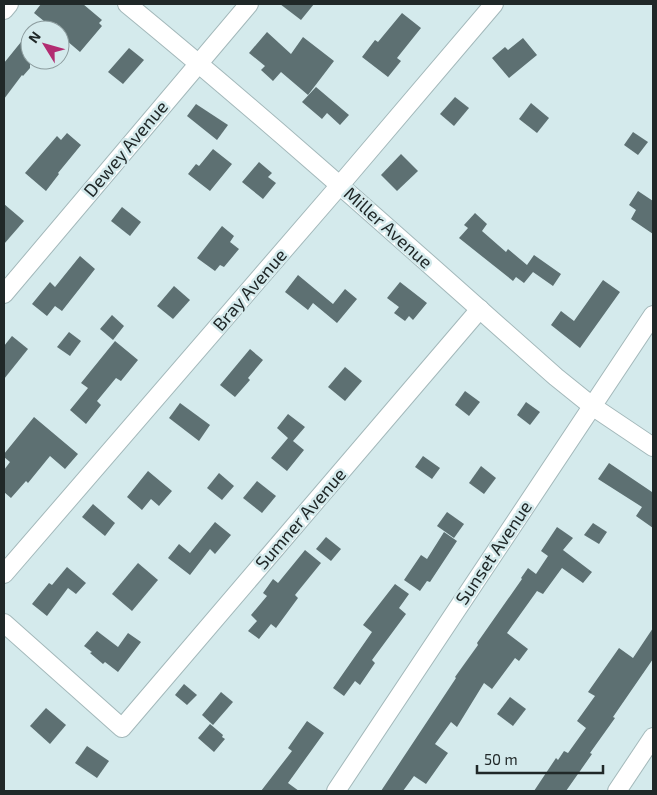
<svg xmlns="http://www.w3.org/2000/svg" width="657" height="795" viewBox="0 0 657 795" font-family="'Exo 2',sans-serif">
	<rect width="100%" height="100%" fill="#d4eaec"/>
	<g fill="#5d7072">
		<path d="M 41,4 L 83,4 L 102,20 L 99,23 L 102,26 L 80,52 L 60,35 L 60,30 L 55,30 L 34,13 Z"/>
		<path d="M 280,4 L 314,4 L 301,20 Z"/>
		<path d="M 402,13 L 421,28 L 397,58 L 401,61 L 388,77 L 362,57 L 375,40 L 378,42 Z"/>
		<path d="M 267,32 L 291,54 L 303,37 L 334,61 L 308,95 L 281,72 L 273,81 L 261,70 L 265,66 L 249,53 Z"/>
		<path d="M 523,38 L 537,55 L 509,78 L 492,58 L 505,47 L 508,50 Z"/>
		<path d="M 21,42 L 30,49 L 30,68 L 23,76 L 22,75 L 4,99 L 4,63 Z"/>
		<path d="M 129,48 L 144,60 L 123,84 L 108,72 Z"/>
		<path d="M 316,87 L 349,115 L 340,125 L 327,113 L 322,119 L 302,102 Z"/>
		<path d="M 455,97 L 469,108 L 454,126 L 440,114 Z"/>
		<path d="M 531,103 L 549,118 L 537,133 L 519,119 Z"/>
		<path d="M 196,104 L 228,125 L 217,140 L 187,116 Z"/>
		<path d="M 633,132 L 648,142 L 638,155 L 624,145 Z"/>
		<path d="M 67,133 L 81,145 L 58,173 L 59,174 L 46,191 L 25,173 L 57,136 L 61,140 Z"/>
		<path d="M 213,149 L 232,164 L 210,191 L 188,174 L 196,164 L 199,166 Z"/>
		<path d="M 401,154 L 418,171 L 397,191 L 381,175 Z"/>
		<path d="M 259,162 L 272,173 L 268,177 L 276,183 L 263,199 L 242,182 Z"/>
		<path d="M 638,191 L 653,201 L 653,234 L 631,219 L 636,210 L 629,205 Z"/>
		<path d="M 4,204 L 24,221 L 4,244 Z"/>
		<path d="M 122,207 L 141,222 L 130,236 L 111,221 Z"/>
		<path d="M 475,213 L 487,224 L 482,231 L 506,252 L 508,249 L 527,265 L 534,255 L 561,274 L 553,286 L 533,272 L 524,283 L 516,277 L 513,281 L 459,238 L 468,228 L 464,225 Z"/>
		<path d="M 222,226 L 234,236 L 230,242 L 239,249 L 224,267 L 220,265 L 215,271 L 197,258 Z"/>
		<path d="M 80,256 L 95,269 L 62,311 L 55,306 L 47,316 L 32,304 L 50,282 L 55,287 Z"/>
		<path d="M 298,275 L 333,304 L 345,289 L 357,299 L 337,323 L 313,303 L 308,310 L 285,292 Z"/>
		<path d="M 603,280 L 620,292 L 580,348 L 551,325 L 561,311 L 574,321 Z"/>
		<path d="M 400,282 L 427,303 L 413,320 L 409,316 L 405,321 L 394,313 L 399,307 L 387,298 Z"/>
		<path d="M 174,286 L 190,300 L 173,319 L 157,306 Z"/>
		<path d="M 112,315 L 124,326 L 113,340 L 100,329 Z"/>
		<path d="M 69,332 L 81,341 L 70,356 L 57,347 Z"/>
		<path d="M 12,336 L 28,349 L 4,379 L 4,346 Z"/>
		<path d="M 115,341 L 138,360 L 121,381 L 116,378 L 97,401 L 101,405 L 86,424 L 70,410 L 88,388 L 81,383 Z"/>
		<path d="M 250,349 L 263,360 L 248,378 L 250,380 L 235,397 L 220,385 Z"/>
		<path d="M 345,367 L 362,381 L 345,401 L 328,387 Z"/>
		<path d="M 465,391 L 480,402 L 469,416 L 455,405 Z"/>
		<path d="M 526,402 L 540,412 L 530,425 L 517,415 Z"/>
		<path d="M 180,403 L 210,425 L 199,441 L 169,418 Z"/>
		<path d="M 288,414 L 305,427 L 293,441 L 304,450 L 287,471 L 271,458 L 288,438 L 277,428 Z"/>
		<path d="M 34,417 L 78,454 L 65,469 L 50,456 L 28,483 L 26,481 L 11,498 L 4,492 L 4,470 L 10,462 L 4,457 L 4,454 Z"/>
		<path d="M 423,456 L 440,468 L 432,479 L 415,467 Z"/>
		<path d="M 609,463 L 652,492 L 653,491 L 653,528 L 636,516 L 642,507 L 598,479 Z"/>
		<path d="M 481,466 L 496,478 L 484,494 L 469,483 Z"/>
		<path d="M 148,471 L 172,491 L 159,506 L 151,499 L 142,510 L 127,497 Z"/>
		<path d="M 219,473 L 234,486 L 222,500 L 207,488 Z"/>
		<path d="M 257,481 L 276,496 L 262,513 L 243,498 Z"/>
		<path d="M 93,504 L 115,523 L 105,536 L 82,517 Z"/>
		<path d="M 447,512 L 464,524 L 454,538 L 437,526 Z"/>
		<path d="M 215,522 L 231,535 L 215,554 L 210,549 L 190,575 L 168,558 L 179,544 L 190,553 Z"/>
		<path d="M 593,523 L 607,532 L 599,544 L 584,535 Z"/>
		<path d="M 557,527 L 573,538 L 563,550 L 592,572 L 583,583 L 562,568 L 543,594 L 537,591 L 507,633 L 528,649 L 519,661 L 515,658 L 492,689 L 484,683 L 457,727 L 451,722 L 435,744 L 448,753 L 426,784 L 414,776 L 403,791 L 381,791 L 456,678 L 455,677 L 478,645 L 477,643 L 522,579 L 521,578 L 528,568 L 536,574 L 548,556 L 541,551 Z"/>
		<path d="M 444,532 L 457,541 L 430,582 L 427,581 L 420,591 L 404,580 L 421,555 L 427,559 Z"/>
		<path d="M 326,537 L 341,549 L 331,561 L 316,549 Z"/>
		<path d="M 305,550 L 321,563 L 295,595 L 298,598 L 276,628 L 271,624 L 259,639 L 248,631 L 257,621 L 251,615 L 267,596 L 263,593 L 273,579 L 278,583 Z"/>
		<path d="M 138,563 L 158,580 L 132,611 L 112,594 Z"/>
		<path d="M 67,567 L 86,583 L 76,594 L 68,588 L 47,616 L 32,604 L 49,583 L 52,585 Z"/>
		<path d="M 395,584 L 409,594 L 399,608 L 406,614 L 372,660 L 375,663 L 360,685 L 355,681 L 344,696 L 333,688 L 372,632 L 363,625 Z"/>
		<path d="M 653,628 L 653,659 L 613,717 L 615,718 L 590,753 L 592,754 L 566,791 L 534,791 L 556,758 L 558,760 L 564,751 L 568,753 L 586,728 L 577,721 L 595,696 L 588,692 L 619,648 L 633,658 Z"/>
		<path d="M 97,631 L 118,647 L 128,633 L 141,642 L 118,672 L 105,662 L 103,664 L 90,653 L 92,652 L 84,646 Z"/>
		<path d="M 184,684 L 197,695 L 187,705 L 175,695 Z"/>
		<path d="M 221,692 L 233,702 L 213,725 L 202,715 Z"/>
		<path d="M 510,697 L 526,709 L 513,726 L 497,714 Z"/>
		<path d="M 46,708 L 66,725 L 50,744 L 30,726 Z"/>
		<path d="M 307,721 L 324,733 L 288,783 L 299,791 L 261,791 L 292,751 L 288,748 Z"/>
		<path d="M 210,724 L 223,735 L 222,737 L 225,739 L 214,752 L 198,738 Z"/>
		<path d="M 87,746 L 109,761 L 97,778 L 75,763 Z"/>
	</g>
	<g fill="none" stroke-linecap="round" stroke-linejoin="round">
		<defs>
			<g id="minor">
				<path d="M 127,4 C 273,124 414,251 556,377 L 592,406 L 653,447"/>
				<path d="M 4,10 L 9,4"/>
				<path d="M 4,294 L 249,4"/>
				<path d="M 4,574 L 340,185 L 494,4"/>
				<path d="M 4,623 L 122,728 L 480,309"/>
				<path d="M 336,791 L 653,315"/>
				<path d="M 617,791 L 653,737"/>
			</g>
		</defs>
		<use href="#minor" stroke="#a3b8ba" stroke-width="20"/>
		<use href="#minor" stroke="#fff" stroke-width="18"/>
	</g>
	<g text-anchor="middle" stroke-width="5" stroke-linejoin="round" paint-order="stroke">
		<g font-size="18" fill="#202828" stroke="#d4eaec">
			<text transform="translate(126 149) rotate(-50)" y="6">Dewey Avenue</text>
			<text transform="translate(388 228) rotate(42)" y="6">Miller Avenue</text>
			<text transform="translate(250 290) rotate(-49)" y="6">Bray Avenue</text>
			<text transform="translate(301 519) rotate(-49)" y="6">Sumner Avenue</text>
			<text transform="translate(494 553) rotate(-56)" y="6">Sunset Avenue</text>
		</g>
	</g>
	<rect width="657" height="795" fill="none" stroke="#202828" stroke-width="10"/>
	<g transform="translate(45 45) rotate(307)"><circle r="24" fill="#d4eaec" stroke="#8c9c9e"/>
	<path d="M0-4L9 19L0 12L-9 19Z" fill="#b22c71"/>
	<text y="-8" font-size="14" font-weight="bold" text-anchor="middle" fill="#202828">N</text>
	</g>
	<path d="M477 765v8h126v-8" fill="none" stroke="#202828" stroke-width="2.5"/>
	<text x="484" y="765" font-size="15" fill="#202828" stroke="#d4eaec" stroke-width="4" paint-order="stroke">50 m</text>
</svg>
